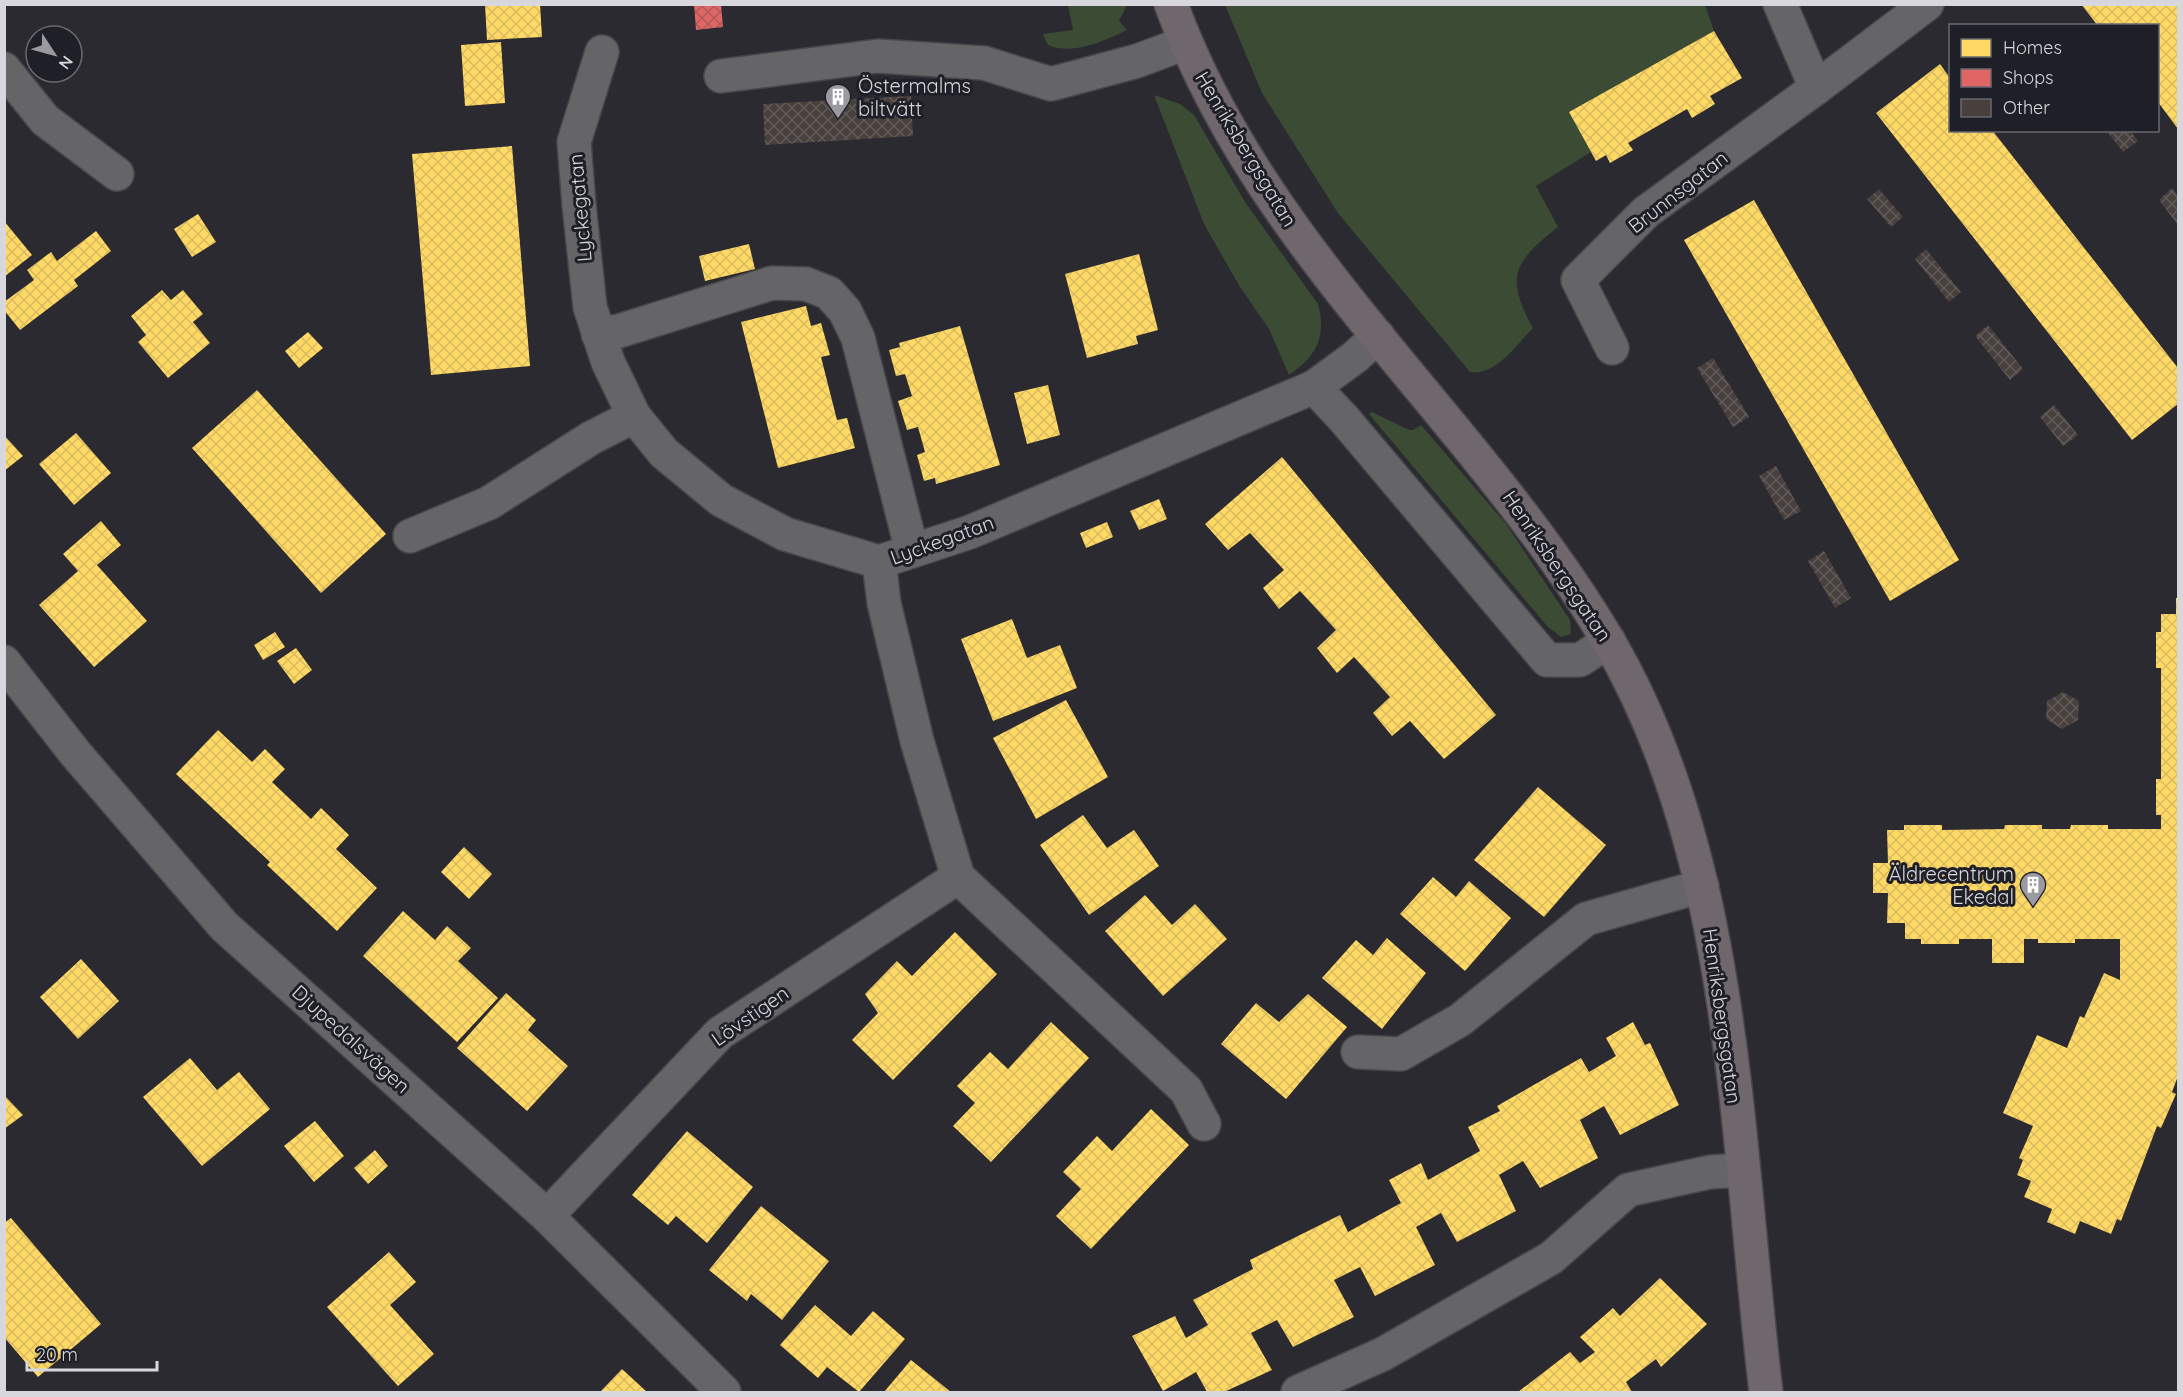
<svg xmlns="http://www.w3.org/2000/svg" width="2183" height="1397" viewBox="0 0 2183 1397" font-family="Quicksand,sans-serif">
	<defs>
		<pattern id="homes-cross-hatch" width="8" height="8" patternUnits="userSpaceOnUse" patternTransform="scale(1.5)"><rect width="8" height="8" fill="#ffd966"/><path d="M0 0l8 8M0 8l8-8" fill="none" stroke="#d9ba5f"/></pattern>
		<pattern id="shops-cross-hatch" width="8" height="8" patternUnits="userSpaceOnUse" patternTransform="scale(1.5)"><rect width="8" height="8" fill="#e06666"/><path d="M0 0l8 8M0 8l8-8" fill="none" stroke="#b05b5b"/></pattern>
		<pattern id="building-cross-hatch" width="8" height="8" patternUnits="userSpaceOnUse" patternTransform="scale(1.5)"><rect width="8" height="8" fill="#47403d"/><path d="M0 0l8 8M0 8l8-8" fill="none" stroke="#615b59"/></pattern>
	</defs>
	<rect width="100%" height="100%" fill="#2b2a30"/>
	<g fill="#3b4b34">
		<path d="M 1068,5 L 1127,5 L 1119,21 L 1127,30 C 1104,41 1073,56 1048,45 L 1043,34 L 1073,30 Z"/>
		<path d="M 1225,5 L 1705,5 L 1714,31 L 1569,112 L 1591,152 L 1536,186 L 1558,227 C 1515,261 1504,276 1533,328 C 1516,345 1496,376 1470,372 L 1338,213 L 1262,93 Z"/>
		<path d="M 1154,95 L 1180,104 L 1194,115 L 1245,202 L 1318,304 C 1327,337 1316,357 1289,375 L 1269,329 L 1240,287 L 1204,224 Z"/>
		<path d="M 1372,412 L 1409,430 L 1413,430 L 1421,425 L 1506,524 L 1570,620 L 1571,634 L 1561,637 L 1547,626 L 1369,414 Z"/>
	</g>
	<g fill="url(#homes-cross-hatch)">
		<path d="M 485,4 L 540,4 L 542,37 L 487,40 Z"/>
		<path d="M 2081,4 L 2178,4 L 2178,129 L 2158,102 L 2158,26 L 2098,26 Z"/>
		<path d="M 1714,31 L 1742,78 L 1710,96 L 1715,104 L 1692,118 L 1687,109 L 1628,143 L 1633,150 L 1610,163 L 1606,155 L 1596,161 L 1569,112 Z"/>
		<path d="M 501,42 L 505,103 L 465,106 L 461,45 Z"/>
		<path d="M 1940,64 L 1950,78 L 1950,130 L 1992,130 L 2178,368 L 2178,404 L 2132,440 L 1876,113 Z"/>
		<path d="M 512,146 L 530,366 L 431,375 L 412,154 Z"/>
		<path d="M 1754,200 L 1959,560 L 1890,601 L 1684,240 Z"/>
		<path d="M 198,214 L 216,242 L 192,257 L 174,229 Z"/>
		<path d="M 4,221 L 32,255 L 4,277 Z"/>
		<path d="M 96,231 L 111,251 L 74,280 L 78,286 L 20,330 L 4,310 L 4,302 L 34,280 L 27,270 L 51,252 L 57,261 Z"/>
		<path d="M 749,244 L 755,269 L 705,281 L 699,256 Z"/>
		<path d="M 1139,254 L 1158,330 L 1136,336 L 1138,344 L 1087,358 L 1065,274 Z"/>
		<path d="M 162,290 L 171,300 L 183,290 L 203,314 L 193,322 L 210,343 L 168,378 L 138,342 L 146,335 L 131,316 Z"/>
		<path d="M 806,306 L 811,326 L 821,323 L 830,355 L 821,357 L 837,420 L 847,418 L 855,448 L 778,468 L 741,322 Z"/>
		<path d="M 960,326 L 1000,465 L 936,484 L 935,478 L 924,481 L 917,455 L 925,452 L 918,427 L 907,430 L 898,401 L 912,396 L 905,374 L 896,376 L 889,350 L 900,347 L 899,343 Z"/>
		<path d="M 308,332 L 323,348 L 299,368 L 285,351 Z"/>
		<path d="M 1048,385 L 1060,435 L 1027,444 L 1014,393 Z"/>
		<path d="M 257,390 L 386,534 L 321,593 L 192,448 Z"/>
		<path d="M 76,433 L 111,473 L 74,505 L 39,464 Z"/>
		<path d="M 4,435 L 23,456 L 4,471 Z"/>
		<path d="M 1282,457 L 1496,715 L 1444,759 L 1410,721 L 1392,736 L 1373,713 L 1390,697 L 1354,657 L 1337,673 L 1317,648 L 1336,630 L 1300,591 L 1279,609 L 1263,588 L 1284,570 L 1250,533 L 1228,550 L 1205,524 Z"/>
		<path d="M 1159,499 L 1167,519 L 1139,530 L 1130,511 Z"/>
		<path d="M 101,521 L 121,545 L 97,565 L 147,621 L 94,667 L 39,605 L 78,571 L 63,554 Z"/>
		<path d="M 1107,522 L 1113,537 L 1086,548 L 1080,533 Z"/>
		<path d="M 2176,598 L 2178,598 L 2178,1076 L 2172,1092 L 2176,1094 L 2161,1128 L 2157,1126 L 2121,1221 L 2117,1219 L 2111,1234 L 2080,1221 L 2075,1234 L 2047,1222 L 2052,1209 L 2024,1197 L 2031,1181 L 2017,1175 L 2023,1160 L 2019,1158 L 2033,1126 L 2003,1113 L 2037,1035 L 2067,1048 L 2080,1016 L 2084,1018 L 2104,973 L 2120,980 L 2120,939 L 2075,939 L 2075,943 L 2038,943 L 2038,939 L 2024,939 L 2024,963 L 1992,963 L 1992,939 L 1959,939 L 1959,944 L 1921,944 L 1921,939 L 1905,939 L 1905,923 L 1887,923 L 1888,893 L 1873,893 L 1873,863 L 1888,863 L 1887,830 L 1904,830 L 1904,825 L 1942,825 L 1942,830 L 2004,829 L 2005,825 L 2042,825 L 2042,829 L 2070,829 L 2071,825 L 2108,825 L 2108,829 L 2161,829 L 2161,815 L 2156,815 L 2156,779 L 2161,779 L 2161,668 L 2156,668 L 2156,632 L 2161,632 L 2161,614 L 2176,614 Z"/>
		<path d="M 1012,619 L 1027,658 L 1060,645 L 1077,688 L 993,721 L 961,639 Z"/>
		<path d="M 275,632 L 285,647 L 263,660 L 254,645 Z"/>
		<path d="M 296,648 L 312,670 L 294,684 L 277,661 Z"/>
		<path d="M 1066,700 L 1108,777 L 1036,819 L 993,738 Z"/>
		<path d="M 218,730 L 252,762 L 265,749 L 285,769 L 272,782 L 311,819 L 321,808 L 349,835 L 336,849 L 377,888 L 337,931 L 267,865 L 270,862 L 176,774 Z"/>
		<path d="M 1538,787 L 1606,845 L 1544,917 L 1474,860 Z"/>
		<path d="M 1083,815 L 1107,848 L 1134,830 L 1159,866 L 1089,915 L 1040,845 Z"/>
		<path d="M 464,847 L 492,874 L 469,899 L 441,872 Z"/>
		<path d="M 1433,877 L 1456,897 L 1469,881 L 1511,918 L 1465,971 L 1400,914 Z"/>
		<path d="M 1145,895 L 1172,925 L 1195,904 L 1227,939 L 1163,996 L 1105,931 Z"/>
		<path d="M 403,911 L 435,940 L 447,926 L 471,948 L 458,961 L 498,998 L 457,1042 L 363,956 Z"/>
		<path d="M 955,932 L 997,974 L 893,1080 L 852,1040 L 878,1013 L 865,994 L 897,961 L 912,976 Z"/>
		<path d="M 1387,938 L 1426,973 L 1382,1029 L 1322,978 L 1356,940 L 1373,955 Z"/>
		<path d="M 81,959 L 119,1001 L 78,1039 L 40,997 Z"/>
		<path d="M 506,993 L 536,1020 L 528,1030 L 568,1066 L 527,1111 L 457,1048 Z"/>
		<path d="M 1308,994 L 1347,1027 L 1286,1099 L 1221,1044 L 1256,1003 L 1279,1022 Z"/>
		<path d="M 1051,1022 L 1089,1058 L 991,1162 L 953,1126 L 975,1103 L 957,1086 L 990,1052 L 1008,1069 Z"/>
		<path d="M 1633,1022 L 1645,1045 L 1650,1043 L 1679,1105 L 1620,1135 L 1604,1106 L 1580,1120 L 1598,1158 L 1540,1188 L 1523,1161 L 1499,1175 L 1516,1211 L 1457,1242 L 1441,1213 L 1416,1227 L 1435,1265 L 1375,1296 L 1360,1267 L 1334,1280 L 1354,1317 L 1293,1347 L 1277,1320 L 1251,1333 L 1272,1370 L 1224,1392 L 1207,1392 L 1196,1372 L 1163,1391 L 1132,1336 L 1175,1316 L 1186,1338 L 1208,1325 L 1193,1300 L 1253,1269 L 1250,1260 L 1340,1215 L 1348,1232 L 1401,1203 L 1389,1180 L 1421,1163 L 1428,1180 L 1480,1151 L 1468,1127 L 1500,1111 L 1497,1106 L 1581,1058 L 1589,1072 L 1616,1056 L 1606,1038 Z"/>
		<path d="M 190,1058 L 217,1090 L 239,1072 L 270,1109 L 202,1166 L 143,1097 Z"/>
		<path d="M 4,1095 L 23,1115 L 4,1129 Z"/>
		<path d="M 1151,1109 L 1189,1145 L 1091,1249 L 1056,1216 L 1081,1189 L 1063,1172 L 1097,1136 L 1112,1151 Z"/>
		<path d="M 315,1121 L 344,1156 L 314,1182 L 284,1146 Z"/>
		<path d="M 687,1131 L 753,1187 L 707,1243 L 676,1216 L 668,1225 L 632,1195 Z"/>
		<path d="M 375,1150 L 388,1166 L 368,1184 L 354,1168 Z"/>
		<path d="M 761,1206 L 829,1261 L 782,1320 L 751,1294 L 747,1301 L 709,1270 Z"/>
		<path d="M 11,1218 L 101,1324 L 38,1377 L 4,1337 L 4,1223 Z"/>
		<path d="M 389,1252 L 416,1282 L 390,1305 L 434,1354 L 398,1386 L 327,1307 Z"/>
		<path d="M 1660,1278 L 1707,1324 L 1661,1367 L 1656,1359 L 1626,1382 L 1632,1392 L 1518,1392 L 1570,1352 L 1580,1363 L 1595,1352 L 1580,1337 L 1613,1308 L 1620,1316 Z"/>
		<path d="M 815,1305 L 851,1336 L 873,1311 L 905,1339 L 859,1392 L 827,1367 L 818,1378 L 780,1345 Z"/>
		<path d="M 911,1360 L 951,1392 L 884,1392 Z"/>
		<path d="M 622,1369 L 647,1392 L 600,1392 Z"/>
	</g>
	<path fill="url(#shops-cross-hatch)" d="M 694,4 L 721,4 L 723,27 L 696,30 Z"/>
	<g fill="url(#building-cross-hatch)">
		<path d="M 911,96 L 913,136 L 765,145 L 763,104 Z"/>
		<path d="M 2106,130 L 2130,130 L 2138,141 L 2123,152 Z"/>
		<path d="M 2172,188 L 2178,196 L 2178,225 L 2159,200 Z"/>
		<path d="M 1879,189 L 1903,217 L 1891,227 L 1867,199 Z"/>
		<path d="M 1926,249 L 1961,292 L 1949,302 L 1915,259 Z"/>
		<path d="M 1988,325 L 2023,369 L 2010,380 L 1975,336 Z"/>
		<path d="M 1713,358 L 1749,417 L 1733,427 L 1697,368 Z"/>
		<path d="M 2054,405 L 2078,435 L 2063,446 L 2040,417 Z"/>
		<path d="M 1776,466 L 1801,511 L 1784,520 L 1759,476 Z"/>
		<path d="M 1824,551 L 1851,598 L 1835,608 L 1808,561 Z"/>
		<path d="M 2063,692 L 2079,701 L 2078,720 L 2062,729 L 2046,719 L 2047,701 Z"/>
	</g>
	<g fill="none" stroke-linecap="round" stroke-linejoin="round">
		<defs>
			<g id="minor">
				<path d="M 1780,4 L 1816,88 L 1927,4"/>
				<path d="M 602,52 L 574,142 L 579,205 L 590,307 L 608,362 L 634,416 L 664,453 L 721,500 L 785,534 L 879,562 L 970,532 L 1314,387 L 1355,357 L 1378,336"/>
				<path d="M 4,69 L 45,120 L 117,174"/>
				<path d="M 721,76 L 878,56 L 984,63 L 1051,84 L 1137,61 L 1185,43"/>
				<path d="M 598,334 L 619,331 L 772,283 L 806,284 L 829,293 L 845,311 L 858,338 L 912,551"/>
				<path d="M 1612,348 L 1578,280 L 1646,212 L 1816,88"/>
				<path d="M 1314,387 L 1345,420 L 1547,660 L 1580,660 L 1609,641"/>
				<path d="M 410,536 L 489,503 L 591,438 L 634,416"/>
				<path d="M 879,562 L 884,603 L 917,741 L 958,877 L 1186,1090 L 1204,1124"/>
				<path d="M 4,662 L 75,753 L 224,926 L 547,1216 L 724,1392"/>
				<path d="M 1358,1052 L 1401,1054 L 1460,1020 L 1586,919 L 1702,886"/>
				<path d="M 547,1216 L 720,1033 L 958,877"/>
				<path d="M 1298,1392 L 1383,1354 L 1551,1258 L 1628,1190 L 1710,1172 L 1743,1170"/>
			</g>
			<path id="major" d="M 1171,4 C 1261,252 1474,416 1606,637 C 1737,856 1736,1145 1766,1392"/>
		</defs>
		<use href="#minor" stroke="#47474b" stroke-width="36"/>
		<use href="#major" stroke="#47474b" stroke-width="36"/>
		<use href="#minor" stroke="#656568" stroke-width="33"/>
		<use href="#major" stroke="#6f676c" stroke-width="33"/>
	</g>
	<defs>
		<symbol id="building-pin" viewBox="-11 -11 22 30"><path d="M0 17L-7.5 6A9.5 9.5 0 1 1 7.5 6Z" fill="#9b9aa0" stroke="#1f1f28"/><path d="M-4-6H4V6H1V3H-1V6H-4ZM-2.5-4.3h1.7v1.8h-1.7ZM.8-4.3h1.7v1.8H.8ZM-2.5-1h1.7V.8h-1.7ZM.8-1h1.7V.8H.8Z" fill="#fff"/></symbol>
	</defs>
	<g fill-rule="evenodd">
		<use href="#building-pin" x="823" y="82" width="30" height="40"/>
		<use href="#building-pin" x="2018" y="870" width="30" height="40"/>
	</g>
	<g text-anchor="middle" stroke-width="6" stroke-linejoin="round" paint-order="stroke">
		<g font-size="20" fill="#d7d7dd" stroke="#1f1f28" text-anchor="start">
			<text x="858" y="93">Östermalms<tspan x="858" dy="23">biltvätt</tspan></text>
			<text x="2014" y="881" text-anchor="end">Äldrecentrum<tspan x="2014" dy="23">Ekedal</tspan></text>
		</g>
		<g font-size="20" fill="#d7d7dd" stroke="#1f1f28">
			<text transform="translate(1246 149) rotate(59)" y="7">Henriksbergsgatan</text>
			<text transform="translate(1678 192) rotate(-38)" y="7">Brunnsgatan</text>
			<text transform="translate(580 208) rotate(-95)" y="7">Lyckegatan</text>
			<text transform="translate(942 540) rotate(-20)" y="7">Lyckegatan</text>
			<text transform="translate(1557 566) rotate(56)" y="7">Henriksbergsgatan</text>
			<text transform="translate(750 1016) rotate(-35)" y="7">Lövstigen</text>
			<text transform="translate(1722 1016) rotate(82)" y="7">Henriksbergsgatan</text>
			<text transform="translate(351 1039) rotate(42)" y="7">Djupedalsvägen</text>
		</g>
	</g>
	<rect width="2183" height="1397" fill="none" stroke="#d7d7dd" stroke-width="12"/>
	<rect x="1949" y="24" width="210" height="108" fill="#1f1f28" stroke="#696970" stroke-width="1.5"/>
	<rect x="1961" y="39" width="30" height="18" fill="#ffd966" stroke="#696970" stroke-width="1.5"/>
	<text x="2003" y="54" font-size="18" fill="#d7d7dd">Homes</text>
	<rect x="1961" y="69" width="30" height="18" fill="#e06666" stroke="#696970" stroke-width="1.5"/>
	<text x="2003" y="84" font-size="18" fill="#d7d7dd">Shops</text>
	<rect x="1961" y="99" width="30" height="18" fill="#47403d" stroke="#696970" stroke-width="1.5"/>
	<text x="2003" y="114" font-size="18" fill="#d7d7dd">Other</text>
	<g transform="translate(54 54) rotate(126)"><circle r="28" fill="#1f1f28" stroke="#696970" stroke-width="1.5"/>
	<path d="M0-4.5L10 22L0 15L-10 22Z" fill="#9b9aa0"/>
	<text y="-9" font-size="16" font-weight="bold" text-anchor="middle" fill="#d7d7dd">N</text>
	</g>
	<path d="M27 1361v9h130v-9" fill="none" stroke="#d7d7dd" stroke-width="3"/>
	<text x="36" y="1361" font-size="18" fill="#d7d7dd" stroke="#1f1f28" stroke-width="4.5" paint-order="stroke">20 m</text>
</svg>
